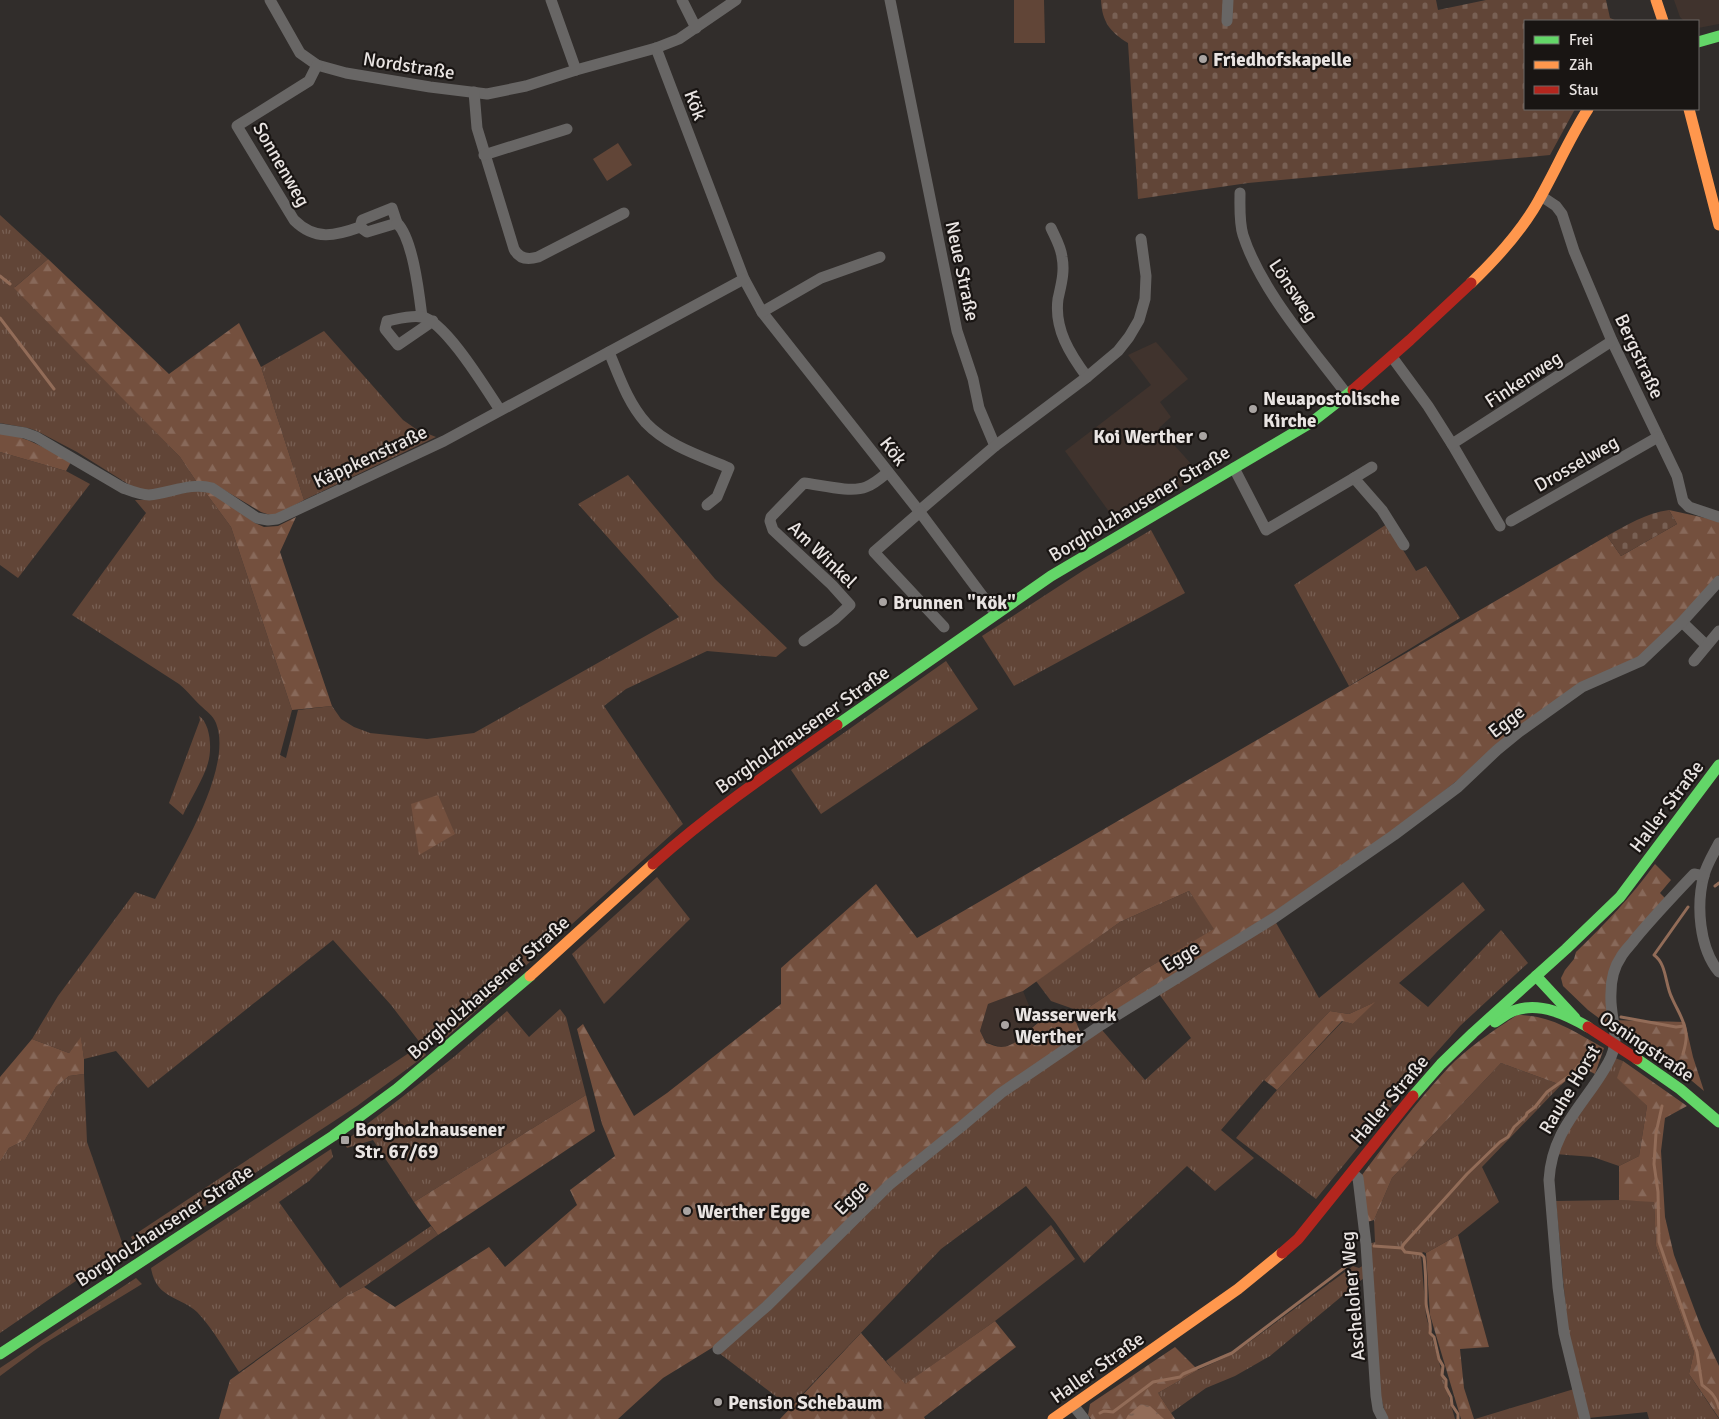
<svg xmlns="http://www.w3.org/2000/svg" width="1719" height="1419" viewBox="0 0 1719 1419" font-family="Signika,sans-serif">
	<defs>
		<pattern id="grass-tufts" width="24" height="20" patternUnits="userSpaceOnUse" patternTransform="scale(1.25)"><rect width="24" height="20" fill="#614537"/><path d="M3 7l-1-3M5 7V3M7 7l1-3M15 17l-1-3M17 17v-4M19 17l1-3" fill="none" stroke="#786054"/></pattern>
		<pattern id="forest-firs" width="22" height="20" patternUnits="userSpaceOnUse" patternTransform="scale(1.25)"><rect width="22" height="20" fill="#74503e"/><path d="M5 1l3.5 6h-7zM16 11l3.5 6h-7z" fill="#88695a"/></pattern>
		<pattern id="cemetery-stones" width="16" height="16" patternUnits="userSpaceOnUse" patternTransform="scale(1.25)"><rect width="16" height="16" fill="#614537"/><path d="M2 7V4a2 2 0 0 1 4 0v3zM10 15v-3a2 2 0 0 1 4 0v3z" fill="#786054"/></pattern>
		<pattern id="water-ripples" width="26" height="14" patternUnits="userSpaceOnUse" patternTransform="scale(1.25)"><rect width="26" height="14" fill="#926c58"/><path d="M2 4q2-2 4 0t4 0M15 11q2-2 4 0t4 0" fill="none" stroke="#705a4f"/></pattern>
	</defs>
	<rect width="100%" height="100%" fill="#312d2b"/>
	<g fill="#40332d">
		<path d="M 1674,0 L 1719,0 L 1719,24 L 1698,28 L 1698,21 L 1684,21 L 1680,17 Z"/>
		<path d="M 1156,342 L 1188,379 L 1160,402 L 1171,417 L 1159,428 L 1201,475 L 1118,524 L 1065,451 L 1151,385 L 1128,355 Z"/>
		<path d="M 1023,991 L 1036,1023 L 1020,1039 L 1010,1046 L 1000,1047 L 986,1042 L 980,1031 L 988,1004 Z"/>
	</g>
	<g fill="url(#grass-tufts)">
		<path d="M 0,215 L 48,259 L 15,287 L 180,457 L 196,481 L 147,491 L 136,489 L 77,452 L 37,431 L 28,428 L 0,423 Z"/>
		<path d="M 324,331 L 403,420 L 416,429 L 436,437 L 304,500 L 261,367 Z"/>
		<path d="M 0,452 L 66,471 L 90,484 L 18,578 L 0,565 Z"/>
		<path d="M 628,475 L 715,579 L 787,648 L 776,657 L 707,651 L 626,689 L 604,706 L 683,824 L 439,1044 L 430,1038 L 421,1044 L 391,1005 L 333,940 L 148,1088 L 116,1051 L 84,1059 L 81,1038 L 69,1053 L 32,1039 L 58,996 L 135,892 L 155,899 C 177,859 234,768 216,723 C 213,715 206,711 201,706 C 193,699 188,691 179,684 L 72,615 L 146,513 L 135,500 L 149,500 L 203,489 L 231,527 L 292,710 L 280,755 L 286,758 L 298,710 L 332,706 L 341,719 L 354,727 L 370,733 L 427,739 L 474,733 L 679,617 L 578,504 Z"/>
		<path d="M 1387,524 L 1416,571 L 1426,566 L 1460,618 L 1349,686 L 1294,585 Z"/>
		<path d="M 1151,530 L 1185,593 L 1014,686 L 982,636 L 1084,570 Z"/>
		<path d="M 946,661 L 978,709 L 821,814 L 791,770 Z"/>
		<path d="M 199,716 C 211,724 212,750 208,763 C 204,778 190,800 183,815 L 169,803 L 200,720 Z"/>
		<path d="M 657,877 L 690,919 L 604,1004 L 572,954 Z"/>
		<path d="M 1463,882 L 1485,910 L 1399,983 L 1428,1007 L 1501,930 L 1528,963 L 1460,1026 L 1427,1063 L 1316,1199 L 1236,1138 L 1277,1090 L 1343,1021 L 1353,1024 L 1373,1003 L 1349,1014 L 1330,1011 L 1264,1080 L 1221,1130 L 1254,1158 L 1215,1191 L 1187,1166 L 1084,1263 L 1055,1222 L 1026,1186 L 941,1249 L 790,1407 L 719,1353 L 892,1188 L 1003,1097 L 1102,1030 L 1145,1080 L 1191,1038 L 1159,994 L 1275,921 L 1319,998 Z"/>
		<path d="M 1189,891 L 1215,929 L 1146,969 L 1082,1012 L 1051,1001 L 1036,981 L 1120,922 Z"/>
		<path d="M 560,1009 L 566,1017 L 586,1095 L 414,1202 L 373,1140 L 347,1148 L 344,1142 L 455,1056 L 507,1011 L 529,1037 Z"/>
		<path d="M 418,1047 L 426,1055 L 357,1106 L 138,1250 L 131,1237 Z"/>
		<path d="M 1615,1058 L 1623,1061 L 1618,1078 L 1647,1106 L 1639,1156 L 1619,1166 L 1593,1157 L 1555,1154 L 1566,1134 Z"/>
		<path d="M 1501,1063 L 1561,1085 L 1482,1167 L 1499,1202 L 1458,1235 L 1426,1253 L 1423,1252 L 1421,1255 L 1426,1316 L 1455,1419 L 1387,1419 L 1380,1394 L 1369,1244 L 1375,1242 L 1374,1220 L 1392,1178 Z"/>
		<path d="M 84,1074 L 87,1142 L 124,1248 L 0,1333 L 0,1162 L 9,1148 L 25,1140 L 56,1087 L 69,1076 Z"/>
		<path d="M 331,1149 L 333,1157 L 309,1181 L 279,1202 L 340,1288 L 431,1226 L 438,1235 L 364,1287 L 346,1296 L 239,1372 C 227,1354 212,1327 197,1312 C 180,1296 156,1299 151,1268 Z"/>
		<path d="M 1619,1200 L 1654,1201 L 1656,1246 L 1694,1352 L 1689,1374 L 1719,1419 L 1649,1419 L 1647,1412 L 1588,1418 L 1568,1333 L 1556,1201 Z"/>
		<path d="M 1051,1225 L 1075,1259 L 995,1321 L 904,1385 L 886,1361 Z"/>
		<path d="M 1364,1265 L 1365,1277 L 1270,1356 L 1235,1376 L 1206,1388 L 1171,1413 L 1158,1393 L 1198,1370 L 1233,1354 L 1353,1266 L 1359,1268 Z"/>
		<path d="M 136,1278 L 142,1284 L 42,1345 L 0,1376 L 0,1368 Z"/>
		<path d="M 1574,1389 L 1581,1419 L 1475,1419 Z"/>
	</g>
	<g fill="url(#forest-firs)">
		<path d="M 48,259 L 169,374 L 239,323 L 261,367 L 304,500 L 277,515 L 270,515 L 261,512 L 219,487 L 196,481 L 180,457 L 14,288 Z"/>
		<path d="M 0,433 C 27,436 48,450 71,462 L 66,471 L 0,452 Z"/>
		<path d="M 203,489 L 216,493 L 255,523 L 264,527 L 278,526 L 296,517 L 280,552 L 332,706 L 292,710 L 231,527 Z"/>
		<path d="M 1669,510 L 1719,521 L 1719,575 L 1679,618 L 1640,656 L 1581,683 L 1392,832 L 1271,914 L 1103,1018 L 1082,1012 L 1146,969 L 1214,929 L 1189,891 L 1120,922 L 1023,991 L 988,1004 L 980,1031 L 986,1043 C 991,1044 996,1047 1001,1047 C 1021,1047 1031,1020 1054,1016 C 1061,1015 1069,1020 1076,1022 L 1081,1034 L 999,1090 L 715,1346 L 663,1378 L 618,1419 L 219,1419 L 230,1380 L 346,1296 L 364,1287 L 395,1307 L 489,1247 L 505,1267 L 577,1205 L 570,1190 L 615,1156 L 602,1124 L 577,1029 L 583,1024 L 634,1116 L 667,1093 L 781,1004 L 781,968 L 876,884 L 917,938 L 1607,536 L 1621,556 L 1677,524 Z"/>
		<path d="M 438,795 L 455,834 L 419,855 L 411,804 Z"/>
		<path d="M 1655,864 L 1671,880 L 1660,893 L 1665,898 L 1611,965 L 1611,1020 L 1685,1022 L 1693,1057 L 1704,1091 L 1674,1066 L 1627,1039 L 1588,1010 L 1563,986 L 1561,978 L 1565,970 L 1574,959 L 1576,952 C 1605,924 1631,897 1655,864 Z"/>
		<path d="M 1375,1002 L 1353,1024 L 1342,1021 L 1277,1090 L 1264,1080 L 1330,1011 L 1349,1014 Z"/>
		<path d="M 1517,1015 C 1552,1015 1574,1032 1604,1048 L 1595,1074 L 1581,1067 L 1561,1085 L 1501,1063 L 1392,1178 L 1374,1220 L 1367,1222 L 1362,1175 C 1389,1139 1416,1102 1448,1068 C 1468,1047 1493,1031 1517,1015 Z"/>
		<path d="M 81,1037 L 84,1059 L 84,1074 L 69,1076 L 56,1087 L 25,1140 L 9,1148 L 0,1162 L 0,1077 L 32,1039 L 69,1053 Z"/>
		<path d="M 1623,1061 L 1687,1106 L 1665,1118 L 1661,1151 L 1665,1217 L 1674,1255 L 1701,1327 L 1719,1366 L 1719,1418 L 1689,1374 L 1694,1352 L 1656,1246 L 1654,1202 L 1619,1200 L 1619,1166 L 1639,1156 L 1647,1106 L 1617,1078 Z"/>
		<path d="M 586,1095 L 595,1131 L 438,1235 L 414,1202 Z"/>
		<path d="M 1458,1235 L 1489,1347 L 1460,1349 L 1464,1388 L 1474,1419 L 1461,1419 L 1430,1315 L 1426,1253 Z"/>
		<path d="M 995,1321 L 1016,1347 L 924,1417 L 925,1419 L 780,1419 L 861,1333 L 905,1384 Z"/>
		<path d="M 1175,1347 L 1198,1370 L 1158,1393 L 1175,1419 L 1091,1419 L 1088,1415 L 1090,1404 Z"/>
	</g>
	<g fill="url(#cemetery-stones)">
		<path d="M 1101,0 L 1436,0 L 1438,10 L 1486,0 L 1606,0 L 1610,18 L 1617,21 L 1525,21 L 1525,109 L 1575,109 L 1550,155 L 1248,183 L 1138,199 L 1128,43 C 1110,32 1102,22 1101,0 Z"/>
		<path d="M 1669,510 L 1677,524 L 1621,556 L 1607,536 C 1627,525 1646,513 1669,510 Z"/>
	</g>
	<g fill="#614537">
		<path d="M 1014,0 L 1044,0 L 1045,43 L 1014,43 Z"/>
		<path d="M 618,143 L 632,165 L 607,181 L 593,159 Z"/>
	</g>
	<path fill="url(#water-ripples)" d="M 1141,1404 L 1150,1406 L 1164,1419 L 1126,1419 L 1128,1415 Z"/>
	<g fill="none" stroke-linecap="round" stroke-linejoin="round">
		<g stroke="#926c58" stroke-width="3">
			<path d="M 0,276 L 10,284"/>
			<path d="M 0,318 L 54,389"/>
			<path d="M 1715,886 L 1719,883"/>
			<path d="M 1621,1017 L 1676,1027 L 1684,1026"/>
			<path d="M 1683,1054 C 1685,1047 1687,1040 1686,1034 C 1685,1020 1677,1010 1672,998 C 1665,985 1667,964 1654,955 L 1688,907"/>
			<path d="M 1662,1106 L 1656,1133 L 1654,1164 L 1658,1192 L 1659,1242 L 1697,1352 L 1702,1385 C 1711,1392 1716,1396 1719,1408"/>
			<path d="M 1374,1246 L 1402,1248"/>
			<path d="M 1100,1413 L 1104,1411 L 1113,1412 L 1153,1382 L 1180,1377 L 1183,1374 L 1232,1353 L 1352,1262"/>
			<path d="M 1458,1419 L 1458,1414 L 1452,1405 L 1451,1397 L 1446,1387 L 1446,1380 L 1442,1375 L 1443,1366 L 1439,1359 L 1434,1337 L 1430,1333 C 1432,1321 1426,1313 1426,1301 C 1426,1286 1426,1272 1424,1257 L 1421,1254 L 1405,1252 L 1402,1248 L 1403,1245 L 1467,1174 L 1500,1142 L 1508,1137 L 1514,1127 L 1526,1116 L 1527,1113 L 1535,1107 L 1547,1092 L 1572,1074 L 1579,1065"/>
		</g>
		<g stroke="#686665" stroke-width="11">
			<path d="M 270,0 L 300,53 L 317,65 L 346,73 L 430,87 L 487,94 L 526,86 L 576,70 L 656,48 L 679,39 L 736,0"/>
			<path d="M 551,0 L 576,70"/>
			<path d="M 682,0 L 696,28"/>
			<path d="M 890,0 L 957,331 L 973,379 L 979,408 L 995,446 L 919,511"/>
			<path d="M 1227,21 L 1228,0"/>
			<path d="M 656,48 L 744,279 L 762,312 L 919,511 L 996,614"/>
			<path d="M 317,65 L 309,81 L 237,126 L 294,220 C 315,241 335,236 360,227 L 367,232 L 397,223 L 392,208 L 362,220 L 360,227"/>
			<path d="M 474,92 L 477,128 L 514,249 C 519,259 528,260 538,257 L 624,213"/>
			<path d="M 484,155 L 567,129"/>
			<path d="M 1240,193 C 1240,206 1239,222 1243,235 C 1261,291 1312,348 1348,396"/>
			<path d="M 1541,196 L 1556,206 L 1562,214 L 1574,251 L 1612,341 L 1677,476 L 1683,501 L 1689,507 L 1719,517"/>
			<path d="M 397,223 C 413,239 419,293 422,317"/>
			<path d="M 1051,228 C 1055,237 1061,247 1062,257 C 1065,272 1061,285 1058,299 C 1054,329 1070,354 1087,377"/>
			<path d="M 762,312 L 821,278 L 880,257"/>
			<path d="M 433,321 L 398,345 L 385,329 L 387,321 C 398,319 410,315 422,317 C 445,321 486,389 500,410"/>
			<path d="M 609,352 C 619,376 628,403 646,423 C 668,446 701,456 729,468 L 717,497 L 707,505"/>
			<path d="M 1392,357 L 1428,406 L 1452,444 L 1500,526"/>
			<path d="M 0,429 L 25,433 L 36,437 L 123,488 C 131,491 140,495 149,495 C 171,493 190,482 212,488 L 257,518 L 268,520 L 277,519 L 444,441 L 744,279"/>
			<path d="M 1452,444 L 1612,341"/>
			<path d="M 995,446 L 1087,377 L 1118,351 L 1129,337 L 1139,320 L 1145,299 L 1146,276 L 1141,239"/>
			<path d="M 1234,468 L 1266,530 L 1354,478 L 1382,510 L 1404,545"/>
			<path d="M 1354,478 L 1372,467"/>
			<path d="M 920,512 L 874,552 L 944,627"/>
			<path d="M 1511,521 L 1658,437"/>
			<path d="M 1682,622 L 1706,645"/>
			<path d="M 804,641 L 835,619 L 850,605 L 832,585 L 773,530 L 770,521 L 771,517 L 804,483 C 821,485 851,493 866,487 C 874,484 882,477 888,472"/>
			<path d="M 1694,661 L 1719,631"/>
			<path d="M 1719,843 C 1714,853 1707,864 1704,875 C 1696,905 1699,948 1719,972"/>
			<path d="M 1352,1173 L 1358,1178 L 1366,1244 L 1376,1396 L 1378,1409 L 1383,1419"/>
			<path d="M 718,1349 L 768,1305 L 889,1185 L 962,1126 L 1001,1093 L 1101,1025 L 1274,918 L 1394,835 L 1458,787 L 1497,750 L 1519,732 L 1582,687 L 1641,661 L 1682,622 L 1719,581"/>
			<path d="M 1073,1405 L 1084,1419"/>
			<path d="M 1585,1419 L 1564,1333 L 1558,1287 L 1549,1180 C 1552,1128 1585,1105 1608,1063 C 1623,1037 1609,1019 1611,993 C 1611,981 1614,967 1621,957 C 1625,950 1631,945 1635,939 C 1654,916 1674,895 1694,874 L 1704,876"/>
		</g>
		<g stroke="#63d668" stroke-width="11">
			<path d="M 1698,42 L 1719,36"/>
			<path d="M 837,725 L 1051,576 L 1312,422 L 1353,390"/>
			<path d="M 1536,976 L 1575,1018"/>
			<path d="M 1495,1022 C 1502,1018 1508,1012 1516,1010 C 1541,1002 1567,1015 1588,1027"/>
			<path d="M 1637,1059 L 1680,1089 L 1719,1122"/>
			<path d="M 1413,1096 L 1441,1064 L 1473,1033 L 1566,949 L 1620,897 L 1719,765"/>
			<path d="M 0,1354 L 333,1136 L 397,1089 L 530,976"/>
		</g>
		<g stroke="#ff974d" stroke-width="11">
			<path d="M 1656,0 L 1663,21"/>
			<path d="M 1689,109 L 1719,225"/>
			<path d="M 1471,283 C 1494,261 1516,237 1533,210 C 1553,177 1567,142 1588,109"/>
			<path d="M 530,976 L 653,864"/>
			<path d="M 1053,1419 L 1238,1289 L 1282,1253"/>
		</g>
		<g stroke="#b3261e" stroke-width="11">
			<path d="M 1353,390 L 1410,340 L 1471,283"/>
			<path d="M 653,864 C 710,813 774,769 837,725"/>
			<path d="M 1282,1253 L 1298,1239 L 1413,1096"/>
		</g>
		<path stroke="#b3261e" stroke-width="11" d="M 1588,1027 L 1637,1059"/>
	</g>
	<g fill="#a9a4a2" stroke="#191513" stroke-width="2">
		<circle cx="1203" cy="59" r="5"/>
		<circle cx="1253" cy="409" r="5"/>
		<circle cx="1203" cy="436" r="5"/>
		<circle cx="883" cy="602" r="5"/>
		<circle cx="1005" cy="1025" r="5"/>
		<rect x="340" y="1135" width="10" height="10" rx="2.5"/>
		<circle cx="687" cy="1211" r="5"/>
		<circle cx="718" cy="1402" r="5"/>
	</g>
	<g text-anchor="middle" stroke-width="4.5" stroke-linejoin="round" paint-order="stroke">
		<g font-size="19" font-weight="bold" fill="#e9e4e2" stroke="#191513" text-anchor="start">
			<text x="1213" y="66">Friedhofskapelle</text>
			<text x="1263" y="405">Neuapostolische<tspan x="1263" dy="22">Kirche</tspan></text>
			<text x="1193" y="443" text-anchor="end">Koi Werther</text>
			<text x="893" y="609">Brunnen "Kök"</text>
			<text x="1015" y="1021">Wasserwerk<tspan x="1015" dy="22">Werther</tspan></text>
			<text x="355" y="1136">Borgholzhausener<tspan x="355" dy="22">Str. 67/69</tspan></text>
			<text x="697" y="1218">Werther Egge</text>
			<text x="728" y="1409">Pension Schebaum</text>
		</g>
		<g font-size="19" fill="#e9e4e2" stroke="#191513">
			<text transform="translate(409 65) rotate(9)" y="7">Nordstraße</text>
			<text transform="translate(696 105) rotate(69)" y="7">Kök</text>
			<text transform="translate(282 164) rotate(60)" y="7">Sonnenweg</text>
			<text transform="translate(963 271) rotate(78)" y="7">Neue Straße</text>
			<text transform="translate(1294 290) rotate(56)" y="7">Lönsweg</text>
			<text transform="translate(1640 356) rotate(65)" y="7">Bergstraße</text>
			<text transform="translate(1523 379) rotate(-33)" y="7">Finkenweg</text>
			<text transform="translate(894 451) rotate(52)" y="7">Kök</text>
			<text transform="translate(370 456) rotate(-25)" y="7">Käppkenstraße</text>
			<text transform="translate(1576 463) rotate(-30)" y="7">Drosselweg</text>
			<text transform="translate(1139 503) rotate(-31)" y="7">Borgholzhausener Straße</text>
			<text transform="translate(823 554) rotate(44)" y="7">Am Winkel</text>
			<text transform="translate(1506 721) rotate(-38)" y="7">Egge</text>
			<text transform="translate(802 729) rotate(-35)" y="7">Borgholzhausener Straße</text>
			<text transform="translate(1666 806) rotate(-53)" y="7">Haller Straße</text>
			<text transform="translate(1180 956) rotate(-32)" y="7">Egge</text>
			<text transform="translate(488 987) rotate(-41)" y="7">Borgholzhausener Straße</text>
			<text transform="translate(1647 1046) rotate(34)" y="7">Osningstraße</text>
			<text transform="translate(1569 1089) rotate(-59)" y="7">Rauhe Horst</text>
			<text transform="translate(1389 1099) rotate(-50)" y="7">Haller Straße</text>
			<text transform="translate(851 1197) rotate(-45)" y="7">Egge</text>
			<text transform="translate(164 1225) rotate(-33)" y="7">Borgholzhausener Straße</text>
			<text transform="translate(1352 1296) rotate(-95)" y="7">Ascheloher Weg</text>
			<text transform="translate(1097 1367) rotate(-35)" y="7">Haller Straße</text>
		</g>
	</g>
	<rect x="1524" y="20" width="175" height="90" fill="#191513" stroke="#6c6866"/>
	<rect x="1534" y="36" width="25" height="8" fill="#63d668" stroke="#6c6866"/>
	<text x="1569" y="45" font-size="15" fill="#e9e4e2">Frei</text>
	<rect x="1534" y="61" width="25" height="8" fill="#ff974d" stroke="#6c6866"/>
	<text x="1569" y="70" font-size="15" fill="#e9e4e2">Zäh</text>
	<rect x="1534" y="86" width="25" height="8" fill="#b3261e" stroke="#6c6866"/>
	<text x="1569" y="95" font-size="15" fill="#e9e4e2">Stau</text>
</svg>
